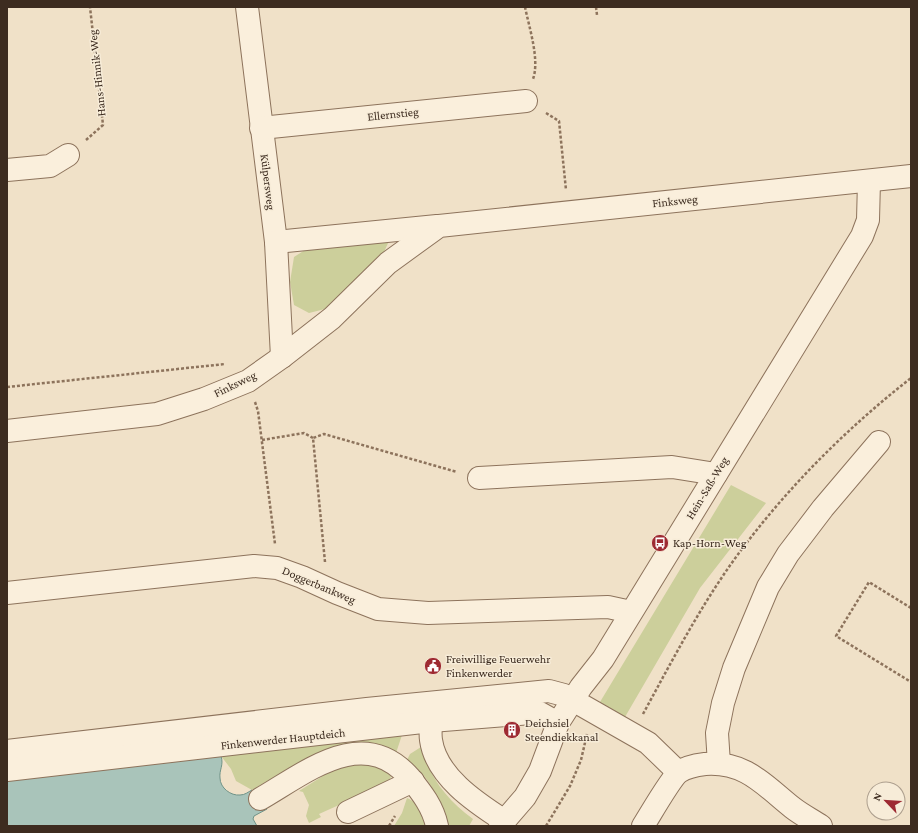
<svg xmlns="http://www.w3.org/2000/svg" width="918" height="833" viewBox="0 0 918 833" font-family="'Crimson Pro',serif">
	<rect width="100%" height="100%" fill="#f0e1c8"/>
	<g fill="#cccf9b">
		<path d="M 389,241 L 384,252 L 329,308 L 309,313 L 294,305 L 290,282 L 294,257 L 305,250 Z"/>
		<path d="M 731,485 L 766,503 L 700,588 L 625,717 L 600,702 Z"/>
		<path d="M 403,732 L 396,753 L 290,768 L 252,790 L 236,781 L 231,769 L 221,756 Z"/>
		<path d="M 421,747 C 430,778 447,800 473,819 L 469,826 L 445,826 C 439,797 431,778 407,760 L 410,754 Z"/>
		<path d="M 347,764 C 363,765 379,764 391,776 L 390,780 L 340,807 L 339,805 L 319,814 L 321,817 L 309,823 L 306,816 L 309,805 L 303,792 L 299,791 L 334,769 Z"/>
		<path d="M 407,798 C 420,803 422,814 427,826 L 394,826 L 402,813 Z"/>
	</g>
	<path fill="#a9c4ba" stroke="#6f9388" d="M 221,756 C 224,765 219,770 220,778 C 220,788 231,796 240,795 C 245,795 248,792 252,790 L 267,809 L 254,816 L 253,819 L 257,826 L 7,826 L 7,777 Z"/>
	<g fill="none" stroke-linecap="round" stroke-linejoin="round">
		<defs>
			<g id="minor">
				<path d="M 247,7 L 276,242 L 282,357"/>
				<path d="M 261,128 L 526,101"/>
				<path d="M 7,170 L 50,166 L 68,155"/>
				<path d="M 276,242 L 437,226"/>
				<path d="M 7,431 L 157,414 L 204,399 L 248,381 L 282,357 L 332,318 L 388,263 L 439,226 L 911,176"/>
				<path d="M 479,478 L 672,467 L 716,474"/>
				<path d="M 7,593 L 254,566 L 277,568 L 302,577 L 337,593 L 378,609 L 428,613 L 608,607 L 631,612"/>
				<path d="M 431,721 C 431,727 430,734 431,740 C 436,776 475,802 503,820"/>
				<path d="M 7,751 L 367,709 L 549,691 L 564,695 L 648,743 L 678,772"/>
				<path d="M 719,764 L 717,733 L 723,703 L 734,668 L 768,587 L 788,554 L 823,508 L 879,442"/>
				<path d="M 7,770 L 431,721 L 531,713 L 540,713 L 558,723"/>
				<path d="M 260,799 C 307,772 363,724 410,778 C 422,793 433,807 437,826"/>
				<path d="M 348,812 L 413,781"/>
				<path d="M 500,826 L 525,797 L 540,771 L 558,723 L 581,687 L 603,659 L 862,236 L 868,220 L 869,181"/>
				<path d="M 643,826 C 650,815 671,778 679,772 C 686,767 697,765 705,764 C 746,761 765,786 793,808 C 802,815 812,820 821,826"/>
			</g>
		</defs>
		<use href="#minor" stroke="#8d735c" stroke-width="24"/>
		<g stroke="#8d735c" stroke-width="2.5" stroke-dasharray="3 2" stroke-linecap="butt">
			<path d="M 525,7 C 529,27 540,60 533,79"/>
			<path d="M 596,7 L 597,15"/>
			<path d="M 546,113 L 559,121 L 566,190"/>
			<path d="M 86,140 L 103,125 L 90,7"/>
			<path d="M 7,387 L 225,364"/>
			<path d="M 255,402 L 258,411 L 275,544"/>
			<path d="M 262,440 L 304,433 L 313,438"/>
			<path d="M 325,562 L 313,438 L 324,434 L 457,472"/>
			<path d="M 911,608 L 869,582 L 836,636 L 911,682"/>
			<path d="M 643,714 C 673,659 702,603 739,553 C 788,487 846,429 911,378"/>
			<path d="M 389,826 L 395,816"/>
			<path d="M 546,826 L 570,786 L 581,760 L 587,734"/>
		</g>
		<use href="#minor" stroke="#faefdc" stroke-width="22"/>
	</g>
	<defs>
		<symbol id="bus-disc" viewBox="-11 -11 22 22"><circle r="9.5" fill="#9e2a32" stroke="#f7ecd8"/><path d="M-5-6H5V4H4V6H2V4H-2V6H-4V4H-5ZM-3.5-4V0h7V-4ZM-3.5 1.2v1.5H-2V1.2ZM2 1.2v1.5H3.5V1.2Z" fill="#fff"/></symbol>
		<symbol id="civic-disc" viewBox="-11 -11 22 22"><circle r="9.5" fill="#9e2a32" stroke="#f7ecd8"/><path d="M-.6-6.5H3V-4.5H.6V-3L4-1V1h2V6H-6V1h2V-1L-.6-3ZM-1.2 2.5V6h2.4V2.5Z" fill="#fff"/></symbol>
		<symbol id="building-disc" viewBox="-11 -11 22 22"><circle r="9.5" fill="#9e2a32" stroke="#f7ecd8"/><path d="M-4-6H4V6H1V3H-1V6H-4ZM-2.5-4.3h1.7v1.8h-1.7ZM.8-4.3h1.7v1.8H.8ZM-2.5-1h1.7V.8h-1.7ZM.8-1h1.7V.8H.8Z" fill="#fff"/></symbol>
	</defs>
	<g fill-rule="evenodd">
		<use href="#bus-disc" x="650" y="533" width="20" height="20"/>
		<use href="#civic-disc" x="423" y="656" width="20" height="20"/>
		<use href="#building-disc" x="502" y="720" width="20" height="20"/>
	</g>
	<g text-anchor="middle" stroke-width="3" stroke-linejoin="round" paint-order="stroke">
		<g font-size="12" fill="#3d2c20" stroke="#f7ecd8">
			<text transform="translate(97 73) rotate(-96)" y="4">Hans-Hinnik-Weg</text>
			<text transform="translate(393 114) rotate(-6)" y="4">Ellernstieg</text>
			<text transform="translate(268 182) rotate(83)" y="4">Külpersweg</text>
			<text transform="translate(675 201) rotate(-6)" y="4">Finksweg</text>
			<text transform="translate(235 384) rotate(-26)" y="4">Finksweg</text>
			<text transform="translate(707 488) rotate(-59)" y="4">Hein-Saß-Weg</text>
			<text transform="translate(319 585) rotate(23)" y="4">Doggerbankweg</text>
			<text transform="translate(283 739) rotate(-6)" y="4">Finkenwerder Hauptdeich</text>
		</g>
		<g font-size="12" fill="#3d2c20" stroke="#f7ecd8" text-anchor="start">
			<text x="673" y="547">Kap-Horn-Weg</text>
			<text x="446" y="663">Freiwillige Feuerwehr<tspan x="446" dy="14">Finkenwerder</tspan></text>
			<text x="525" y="727">Deichsiel<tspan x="525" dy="14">Steendiekkanal</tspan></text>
		</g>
	</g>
	<rect width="918" height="833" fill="none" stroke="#3d2c20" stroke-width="16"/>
	<g transform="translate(886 801) rotate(295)"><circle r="19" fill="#f7ecd8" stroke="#ad9f8e"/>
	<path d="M0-3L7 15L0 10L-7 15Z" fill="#9e2a32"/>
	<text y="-6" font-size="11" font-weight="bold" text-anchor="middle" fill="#3d2c20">N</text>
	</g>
</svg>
